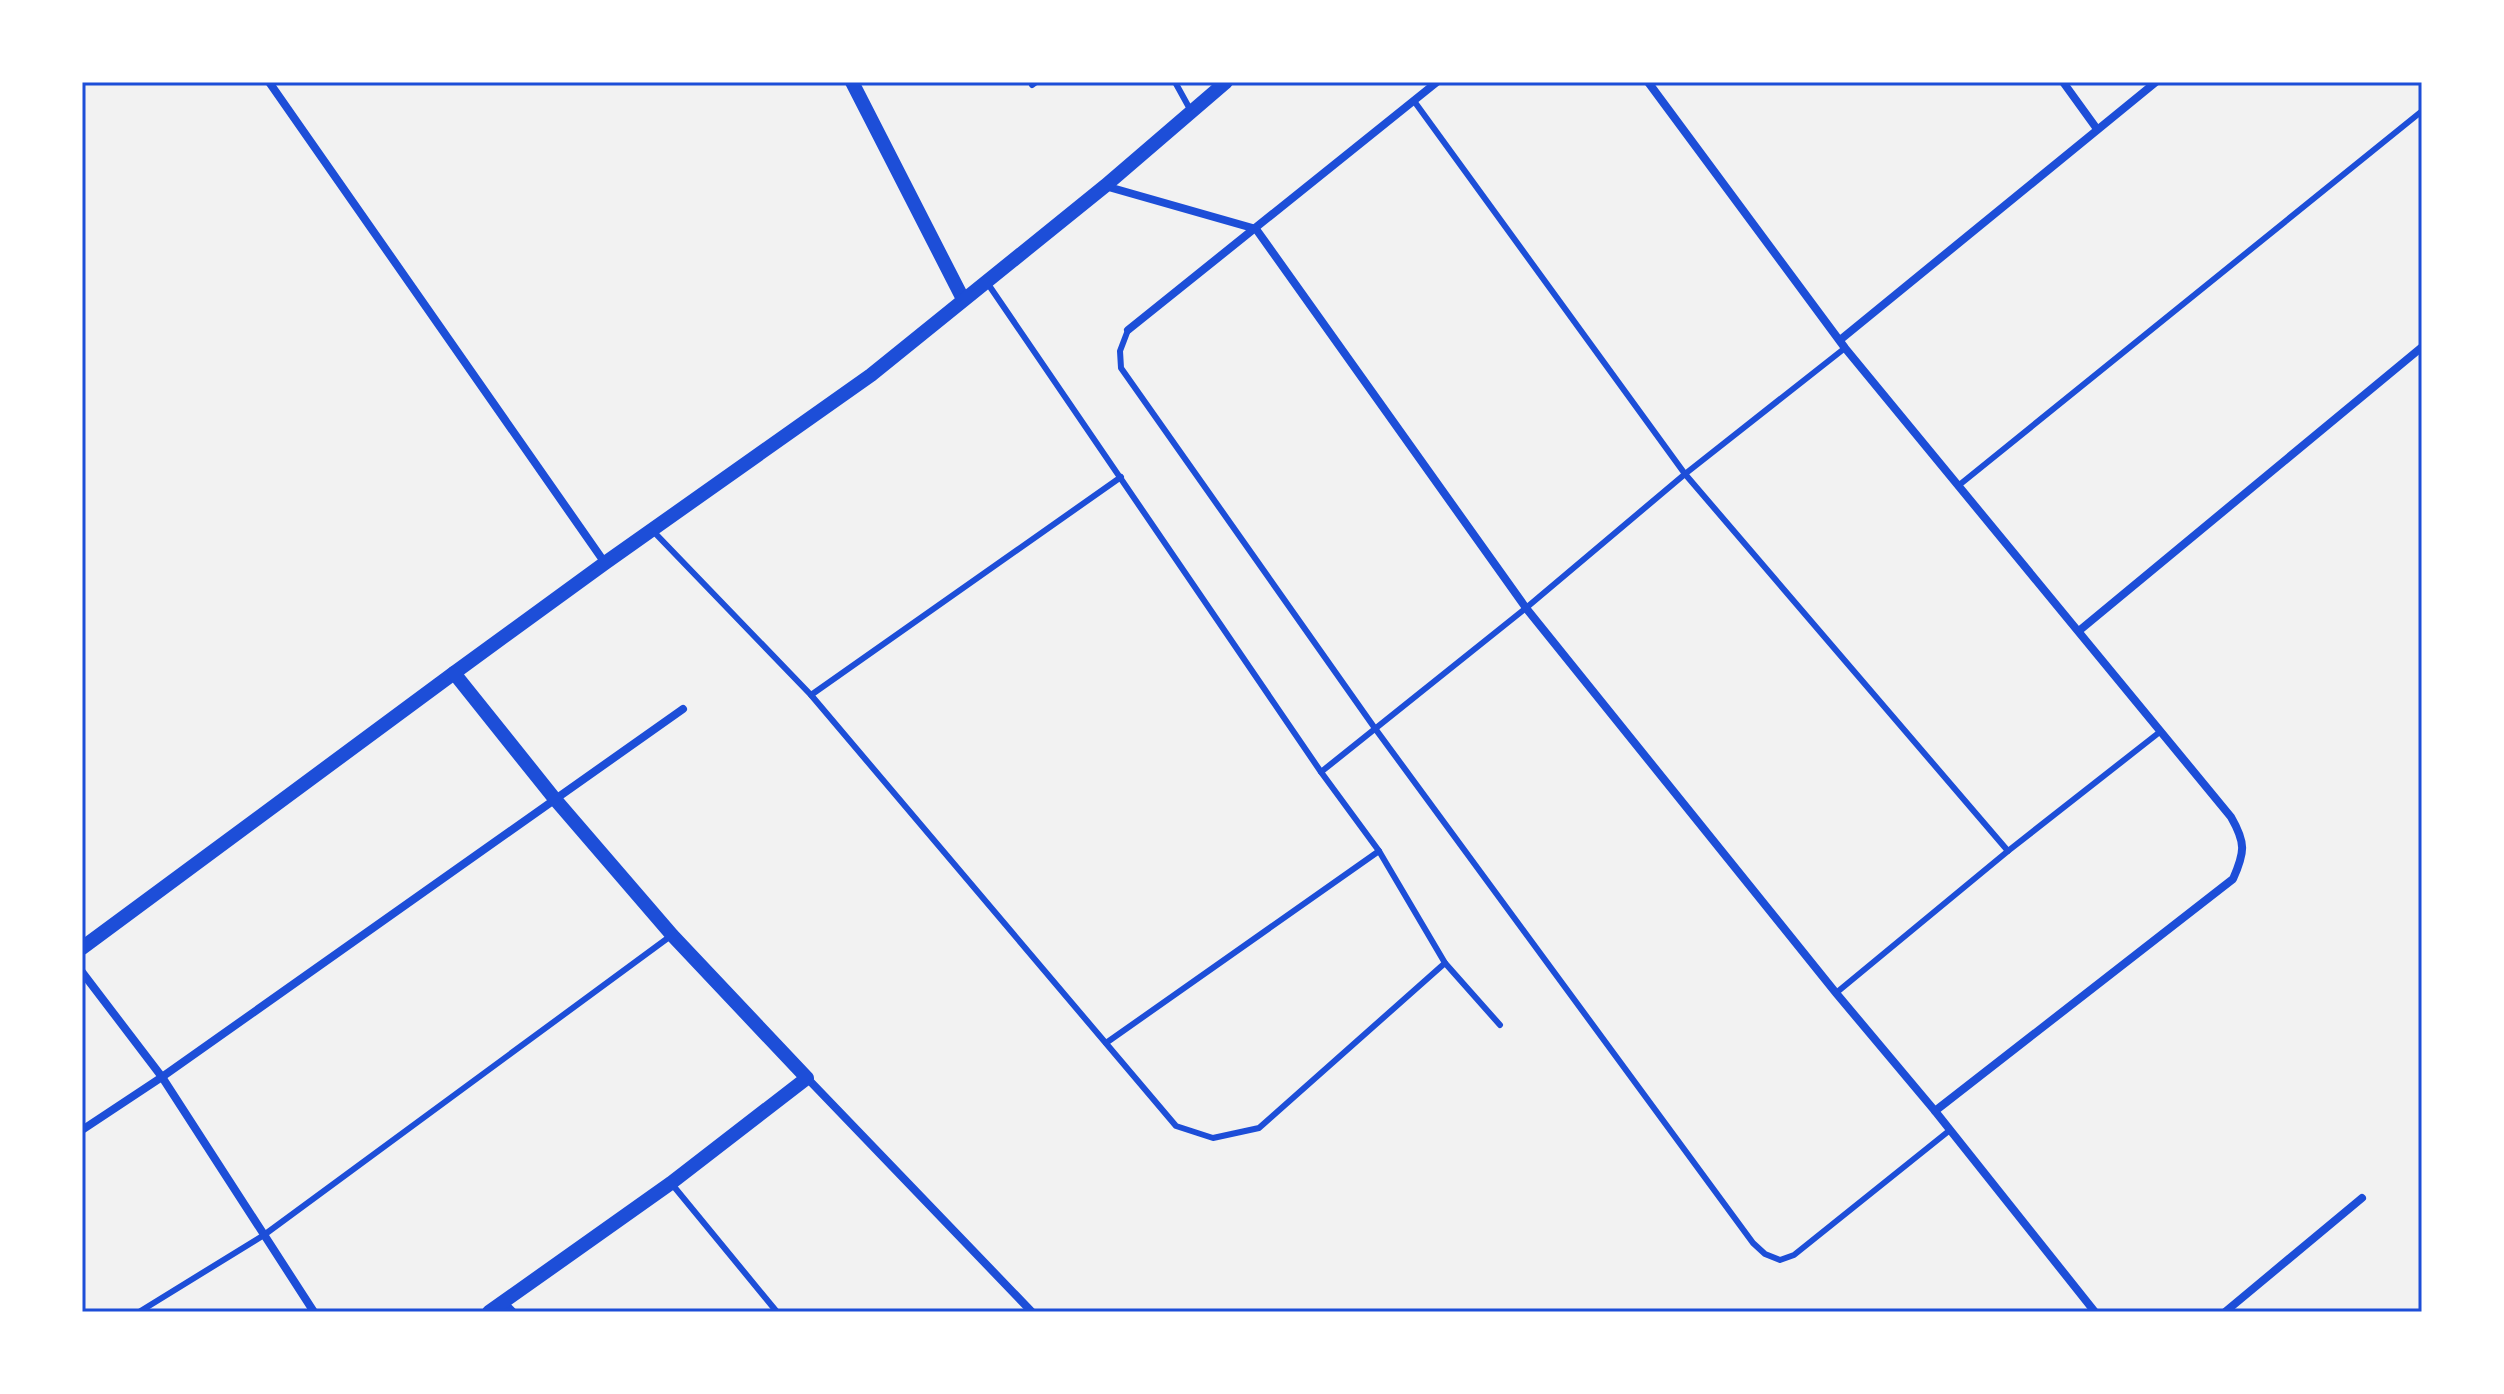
<svg xmlns="http://www.w3.org/2000/svg" width="2504" height="1394" viewBox="0 0 2504 1394" font-family="'Fira Sans Condensed',sans-serif">
	<rect width="100%" height="100%" fill="#f2f2f2"/>
	<g fill="none" stroke-linecap="round" stroke-linejoin="round">
		<g stroke="#1d4ed8" stroke-width="6">
			<path d="M 1175,82 L 1191,111"/>
			<path d="M 1032,85 L 1036,82"/>
			<path d="M 1414,101 L 1685,474 L 2008,851"/>
			<path d="M 986,281 L 1321,772 L 1379,851 L 1445,963 L 1500,1025"/>
			<path d="M 1128,330 L 1120,351 L 1121,368 L 1374,727 L 1753,1243 L 1765,1254 L 1780,1260 L 1794,1255 L 1950,1130"/>
			<path d="M 1958,486 L 2422,111"/>
			<path d="M 653,531 L 811,695 L 1176,1126 L 1213,1138 L 1259,1128 L 1445,963"/>
			<path d="M 811,695 L 1121,477"/>
			<path d="M 1321,772 L 1526,608 L 1685,474 L 1845,348"/>
			<path d="M 1836,993 L 2008,851 L 2161,731"/>
			<path d="M 1106,1043 L 1379,851"/>
			<path d="M 671,1183 L 777,1312"/>
			<path d="M 139,1312 L 264,1235 L 672,935"/>
		</g>
		<g stroke="#1d4ed8" stroke-width="8">
			<path d="M 269,82 L 605,563"/>
			<path d="M 1648,82 L 1845,348 L 2231,817 C 2246,843 2245,852 2233,879 L 1935,1111"/>
			<path d="M 2063,82 L 2097,129"/>
			<path d="M 1105,186 L 1256,229 L 1526,608 L 1836,993 L 1935,1111 L 2095,1312"/>
			<path d="M 1128,330 L 1437,82"/>
			<path d="M 1840,340 L 2156,82"/>
			<path d="M 2080,630 L 2422,347"/>
			<path d="M 82,972 L 162,1077 L 314,1312"/>
			<path d="M 807,1078 L 1032,1312"/>
			<path d="M 82,1130 L 162,1077 L 683,709"/>
			<path d="M 503,1302 L 513,1312"/>
			<path d="M 2225,1312 L 2362,1198"/>
		</g>
		<g stroke="#1d4ed8" stroke-width="14">
			<path d="M 852,82 L 963,299"/>
			<path d="M 82,948 L 454,673"/>
			<path d="M 489,1312 L 671,1183 L 807,1078 L 672,935 L 554,798 L 454,673 L 605,563 L 871,375 L 1105,186 L 1226,82"/>
		</g>
	</g>
	<rect width="2504" height="1394" fill="none" stroke="#ffffff" stroke-width="168"/>
	<rect x="84" y="84" width="2336" height="1226" fill="none" stroke="#1d4ed8" stroke-width="3"/>
</svg>
